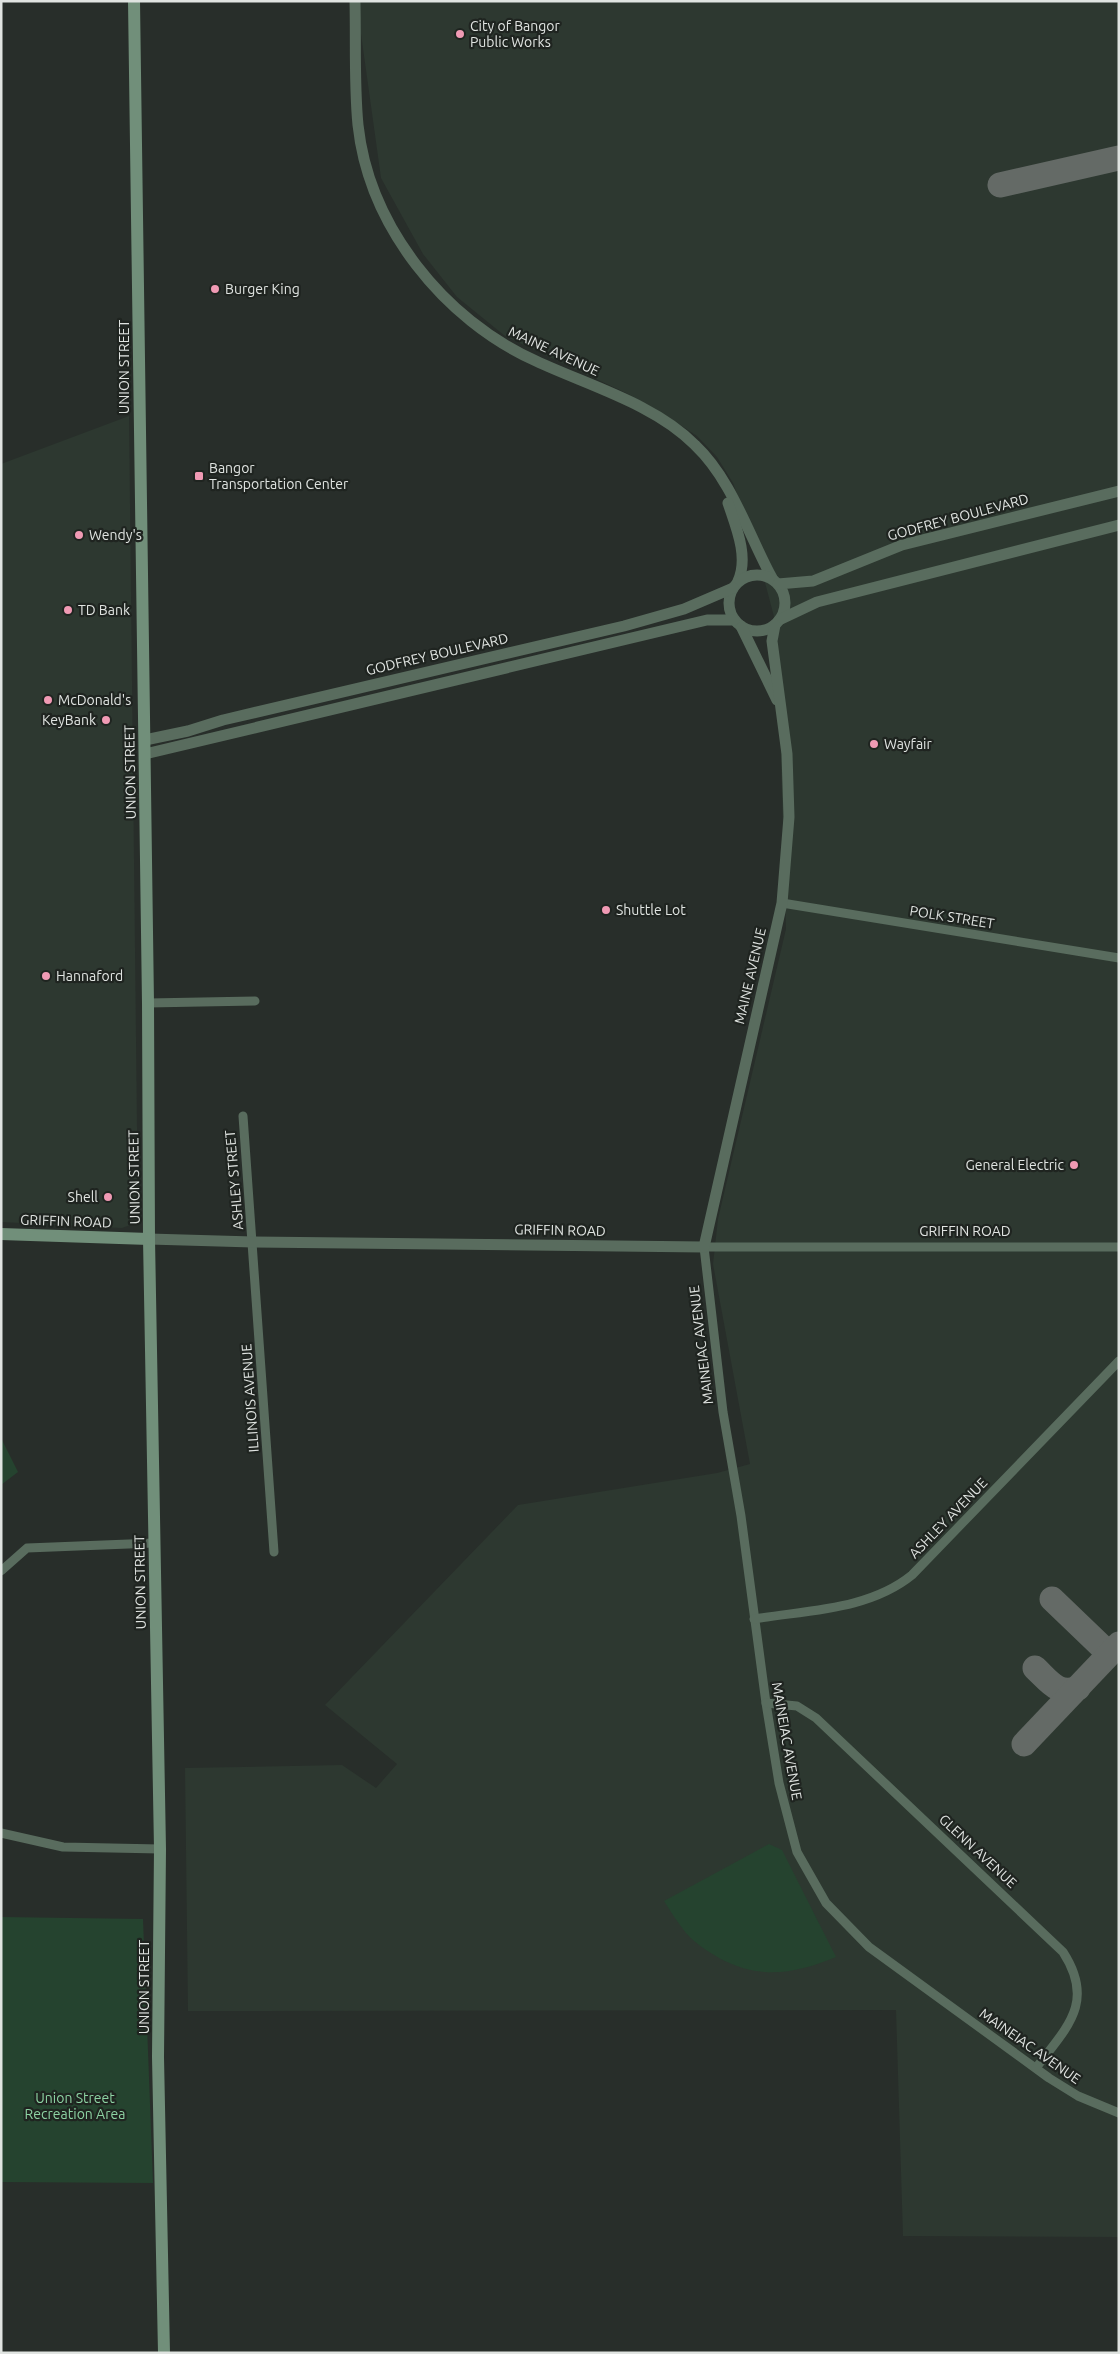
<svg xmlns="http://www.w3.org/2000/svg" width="1120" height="2354" viewBox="0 0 1120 2354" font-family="Ubuntu,sans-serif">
	<rect width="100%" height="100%" fill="#282e2a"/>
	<g fill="#2d3830">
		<path d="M 361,1 L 1119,1 L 1119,2237 L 903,2236 L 896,2010 L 188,2011 L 185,1768 L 342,1765 L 376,1788 L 397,1764 L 325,1705 L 518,1505 L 717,1473 L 750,1464 L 713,1264 L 718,1219 L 786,929 L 777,628 L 754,541 L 733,483 L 717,457 L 697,436 L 662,413 L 626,393 L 505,336 L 457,297 L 423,254 L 381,178 L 361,34 Z"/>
		<path d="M 129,416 L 138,1217 L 133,1224 L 122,1228 L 1,1222 L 1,464 Z"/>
	</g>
	<g fill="#25432f">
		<path d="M 1,1438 L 18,1472 L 1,1485 Z"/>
		<path d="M 769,1844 L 782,1850 L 836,1957 C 795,1974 760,1980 719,1958 C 707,1951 695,1943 686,1933 C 678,1923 671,1912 664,1901 Z"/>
		<path d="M 1,1917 L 143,1919 L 153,2183 L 1,2182 Z"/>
	</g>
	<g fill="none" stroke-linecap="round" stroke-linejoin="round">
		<g stroke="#646a66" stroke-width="25">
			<path d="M 1000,185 L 1119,158"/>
			<path d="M 1052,1599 L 1102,1647 L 1113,1651"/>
			<path d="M 1035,1668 C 1049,1681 1058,1696 1078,1688"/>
			<path d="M 1024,1744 L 1119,1644"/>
		</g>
		<g stroke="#596c5e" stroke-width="9">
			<path d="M 782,903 L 1119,958"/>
			<path d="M 148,1003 L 255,1001"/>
			<path d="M 243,1116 L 274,1552"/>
			<path d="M 1119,1247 L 704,1247 L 723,1412 L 741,1516 L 766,1703 L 779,1783 L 797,1852 L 826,1903 L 869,1947 L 1049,2078 L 1078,2096 L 1119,2113"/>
			<path d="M 1,1571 L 27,1548 L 154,1543"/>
			<path d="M 754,1619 C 808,1610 869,1610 912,1575 L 1119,1361"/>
			<path d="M 766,1703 L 797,1706 L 816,1718 L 1063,1952 C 1096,2003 1066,2028 1036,2068"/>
			<path d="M 1,1833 L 63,1847 L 160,1849"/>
		</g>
		<g stroke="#596c5e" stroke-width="11">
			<path d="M 355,1 C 356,42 354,84 358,125 C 369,226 444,320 536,361 C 587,385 655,404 695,445 C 732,480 748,534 772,578"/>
			<path d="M 728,503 C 736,527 749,557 738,581"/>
			<circle cx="757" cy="603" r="28"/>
			<path d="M 778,584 L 813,581 L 902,545 L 1119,491"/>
			<path d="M 781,619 L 817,602 L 1119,525"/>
			<path d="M 741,626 L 777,700"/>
			<path d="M 145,740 L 188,731 L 223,720 L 624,626 L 684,609 L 733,588"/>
			<path d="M 145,754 L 707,620 L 734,620"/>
			<path d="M 149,1239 L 253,1242 L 704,1247 L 782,903 L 789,817 L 787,754 L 772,641 L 775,625"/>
		</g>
		<g stroke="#718f7a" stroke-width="12">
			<path d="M 134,1 L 148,1003 L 149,1239 L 160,1849 L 158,2057 L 164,2353"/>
			<path d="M 1,1234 L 149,1239"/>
		</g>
	</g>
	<g fill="#f09ab4" stroke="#1f2420" stroke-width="2">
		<circle cx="460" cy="34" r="5"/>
		<circle cx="215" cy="289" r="5"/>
		<rect x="194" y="471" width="10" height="10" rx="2.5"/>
		<circle cx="79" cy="535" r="5"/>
		<circle cx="68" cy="610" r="5"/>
		<circle cx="48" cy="700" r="5"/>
		<circle cx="106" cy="720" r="5"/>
		<circle cx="874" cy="744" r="5"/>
		<circle cx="606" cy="910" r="5"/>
		<circle cx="46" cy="976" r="5"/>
		<circle cx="1074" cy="1165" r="5"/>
		<circle cx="108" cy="1197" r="5"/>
	</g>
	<g text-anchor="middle" stroke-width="4.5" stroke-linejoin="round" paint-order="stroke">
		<g font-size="14" fill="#e0e4e1" stroke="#1f2420" text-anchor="start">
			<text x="470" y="31">City of Bangor<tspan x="470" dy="16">Public Works</tspan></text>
			<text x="225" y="294">Burger King</text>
			<text x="209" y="473">Bangor<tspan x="209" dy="16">Transportation Center</tspan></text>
			<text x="89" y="540">Wendy's</text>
			<text x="78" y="615">TD Bank</text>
			<text x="58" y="705">McDonald's</text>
			<text x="96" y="725" text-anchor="end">KeyBank</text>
			<text x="884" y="749">Wayfair</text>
			<text x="616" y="915">Shuttle Lot</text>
			<text x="56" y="981">Hannaford</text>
			<text x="1064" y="1170" text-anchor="end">General Electric</text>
			<text x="98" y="1202" text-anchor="end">Shell</text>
		</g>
		<g font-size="14" fill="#e0e4e1" stroke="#1f2420">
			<text transform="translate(554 351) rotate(25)" y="5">MAINE AVENUE</text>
			<text transform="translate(124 367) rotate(-90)" y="5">UNION STREET</text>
			<text transform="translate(958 517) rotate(-15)" y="5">GODFREY BOULEVARD</text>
			<text transform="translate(437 654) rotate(-13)" y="5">GODFREY BOULEVARD</text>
			<text transform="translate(130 772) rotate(-91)" y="5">UNION STREET</text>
			<text transform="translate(952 917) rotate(9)" y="5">POLK STREET</text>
			<text transform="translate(750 976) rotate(-77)" y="5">MAINE AVENUE</text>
			<text transform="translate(134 1177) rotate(-91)" y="5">UNION STREET</text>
			<text transform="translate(234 1180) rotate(-95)" y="5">ASHLEY STREET</text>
			<text transform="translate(66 1221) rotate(2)" y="5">GRIFFIN ROAD</text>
			<text transform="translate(560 1230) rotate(1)" y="5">GRIFFIN ROAD</text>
			<text x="965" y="1236">GRIFFIN ROAD</text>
			<text transform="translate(701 1345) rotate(-97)" y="5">MAINEIAC AVENUE</text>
			<text transform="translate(250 1398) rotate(-94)" y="5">ILLINOIS AVENUE</text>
			<text transform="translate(948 1518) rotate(-46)" y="5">ASHLEY AVENUE</text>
			<text transform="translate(140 1582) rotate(-91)" y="5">UNION STREET</text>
			<text transform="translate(787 1741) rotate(80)" y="5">MAINEIAC AVENUE</text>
			<text transform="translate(978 1851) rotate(43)" y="5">GLENN AVENUE</text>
			<text transform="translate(144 1987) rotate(-90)" y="5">UNION STREET</text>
			<text transform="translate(1030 2046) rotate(35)" y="5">MAINEIAC AVENUE</text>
		</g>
		<g font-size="14" fill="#8dd3a3" stroke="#1f2420">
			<text x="75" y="2103">Union Street<tspan x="75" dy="16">Recreation Area</tspan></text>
		</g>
	</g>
	<rect width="1120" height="2354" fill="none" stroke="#e0e4e1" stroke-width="5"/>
</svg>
